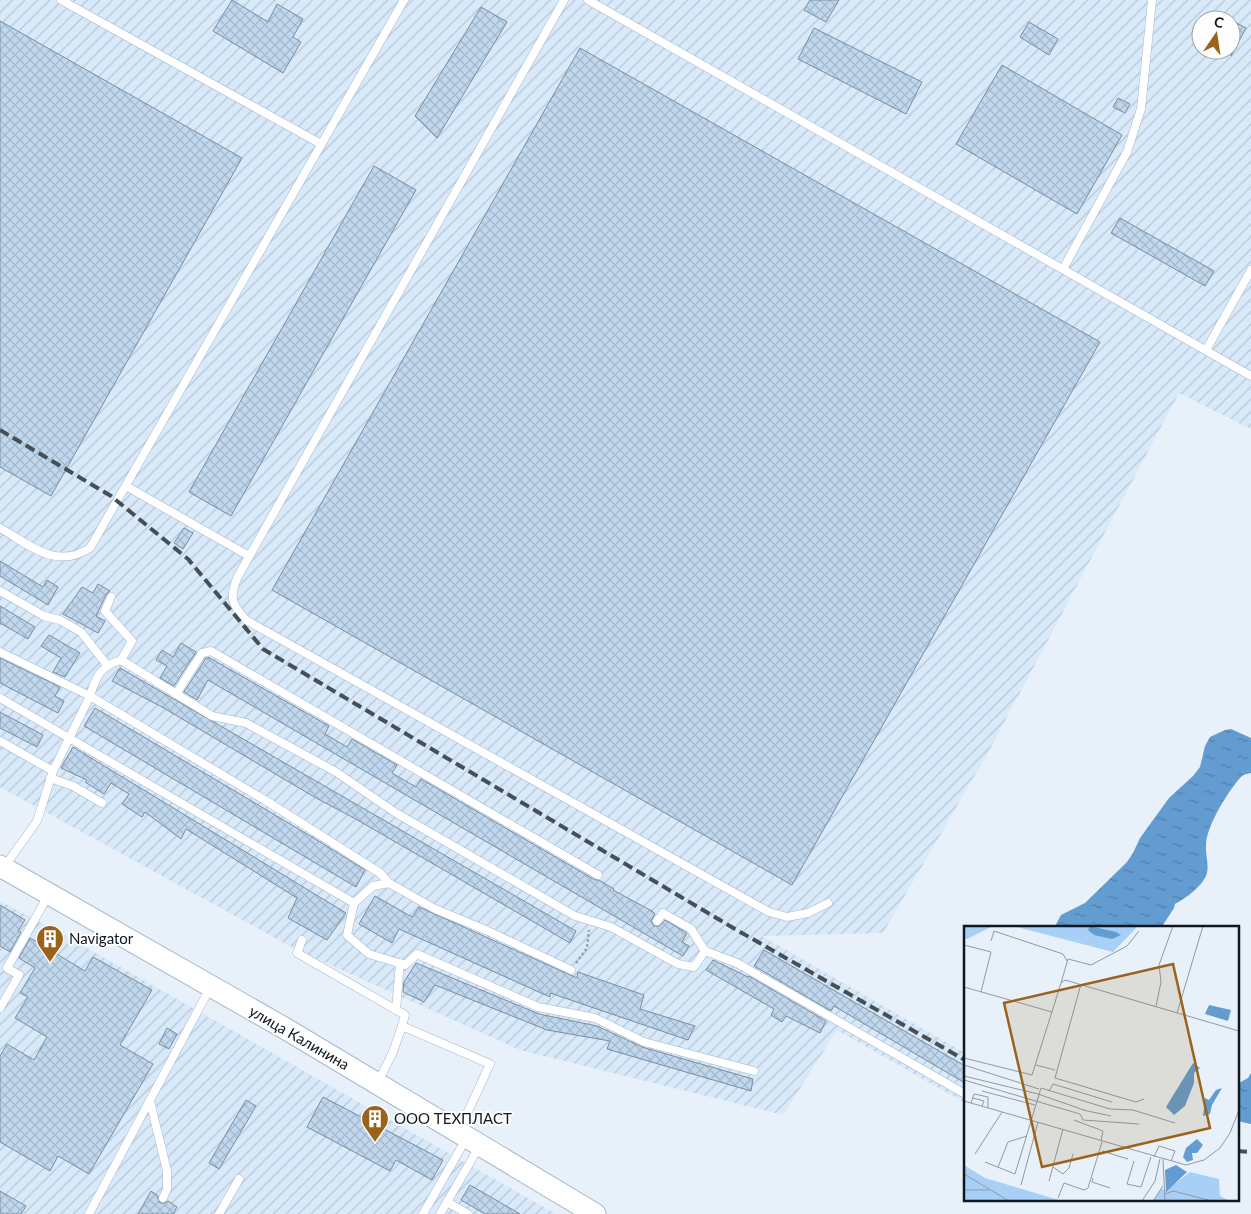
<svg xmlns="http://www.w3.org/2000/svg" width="1251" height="1214" viewBox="0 0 1251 1214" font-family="Lato,sans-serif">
	<defs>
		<pattern id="industrial-furrows" width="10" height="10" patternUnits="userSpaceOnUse" patternTransform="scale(1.25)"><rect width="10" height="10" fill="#d8e9fa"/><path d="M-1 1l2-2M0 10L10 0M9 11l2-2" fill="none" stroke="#b8c7d6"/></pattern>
		<pattern id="water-ripples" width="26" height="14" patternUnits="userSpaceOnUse" patternTransform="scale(1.25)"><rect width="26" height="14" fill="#639cd1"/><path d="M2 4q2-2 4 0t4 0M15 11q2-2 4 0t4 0" fill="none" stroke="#507ea9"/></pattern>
		<pattern id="building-cross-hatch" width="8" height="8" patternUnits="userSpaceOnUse" patternTransform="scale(1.25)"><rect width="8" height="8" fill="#c0d7ed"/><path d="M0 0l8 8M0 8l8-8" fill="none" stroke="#a4b8cb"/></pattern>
	</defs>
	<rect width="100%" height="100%" fill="#e8f1fa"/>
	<g fill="url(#industrial-furrows)" fill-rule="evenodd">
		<path d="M 0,0 L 1251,0 L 1251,429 L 1179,393 L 989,751 L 883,933 L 762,936 L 965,1053 L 965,1103 L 837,1030 L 783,1115 L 520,1050 L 295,949 L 0,787 ZM 1201,20 L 1231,20 L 1231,50 L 1201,50 Z"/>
		<path d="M 0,901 L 57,931 L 556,1214 L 0,1214 Z"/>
	</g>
	<g fill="url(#water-ripples)">
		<path d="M 1231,729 L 1251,738 L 1251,773 C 1247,774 1244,774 1241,777 C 1228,791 1206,827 1206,845 C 1205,854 1210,867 1206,876 C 1201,887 1186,898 1175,904 L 1174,908 L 1161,928 L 1054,928 L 1061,915 L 1085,903 L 1127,862 L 1133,853 L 1140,838 L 1169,798 L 1193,776 L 1200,767 L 1205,746 L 1210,737 L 1225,730 Z"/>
		<path d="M 1251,1073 L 1251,1124 L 1237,1121 L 1237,1084 L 1248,1078 Z"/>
	</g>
	<g fill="url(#building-cross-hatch)" stroke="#788da1">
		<path d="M 232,0 L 268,22 L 277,4 L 303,19 L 293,37 L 301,42 L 283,73 L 213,31 Z"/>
		<path d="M 810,0 L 839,0 L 826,22 L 804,10 Z"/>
		<path d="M 481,7 L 507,22 L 437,138 L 415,116 Z"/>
		<path d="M 1231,20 L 1246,28 L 1231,56 Z"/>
		<path d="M 0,21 L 242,158 L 51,496 L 0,467 Z"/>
		<path d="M 1029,22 L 1058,39 L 1049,55 L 1020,37 Z"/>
		<path d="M 814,28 L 922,82 L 906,114 L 798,59 Z"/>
		<path d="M 580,48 L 1100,342 L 792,885 L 272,590 Z"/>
		<path d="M 1002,65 L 1122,135 L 1077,214 L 956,144 Z"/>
		<path d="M 1118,98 L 1130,104 L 1125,113 L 1113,107 Z"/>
		<path d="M 374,166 L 416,190 L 231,516 L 189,492 Z"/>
		<path d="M 1120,218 L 1214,271 L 1205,286 L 1111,233 Z"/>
		<path d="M 184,528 L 193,533 L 183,549 L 174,543 Z"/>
		<path d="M 0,561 L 43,587 L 47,580 L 58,587 L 48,605 L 0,576 Z"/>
		<path d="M 98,584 L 110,591 L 106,595 L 96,616 L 105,621 L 98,633 L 63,614 L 82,587 L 93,593 Z"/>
		<path d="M 0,606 L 35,627 L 28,639 L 0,623 Z"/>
		<path d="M 49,635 L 80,653 L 65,677 L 53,672 L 61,658 L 41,646 Z"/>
		<path d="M 181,643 L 196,652 L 174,686 L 160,678 L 167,666 L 156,660 L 162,650 L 173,657 Z"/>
		<path d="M 208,657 L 329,726 L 325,734 L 347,747 L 352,739 L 397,765 L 392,773 L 416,787 L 421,779 L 595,880 L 599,880 L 614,889 L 613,890 L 652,911 L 655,914 L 651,921 L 654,926 L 660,926 L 665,920 L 687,933 L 682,942 L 689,946 L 683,956 L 208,680 L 197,700 L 184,692 L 206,658 L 208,659 Z"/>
		<path d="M 0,658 L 60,687 L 55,696 L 64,701 L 58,713 L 0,683 Z"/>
		<path d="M 120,668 L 576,931 L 570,943 L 354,818 L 316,798 L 162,707 L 112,681 Z"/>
		<path d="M 95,708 L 317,840 L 365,870 L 356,887 L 84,726 Z"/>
		<path d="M 0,712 L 43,735 L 37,747 L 0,728 Z"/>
		<path d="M 73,747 L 346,913 L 327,940 L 288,918 L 297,898 L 186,829 L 181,839 L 145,812 L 142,817 L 122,804 L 129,794 L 111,783 L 104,794 L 85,782 L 87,780 L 61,768 Z"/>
		<path d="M 375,896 L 412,917 L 419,907 L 577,978 L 578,972 L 644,995 L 640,1009 L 695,1026 L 688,1040 L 550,993 L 550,997 L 399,929 L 392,943 L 359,924 Z"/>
		<path d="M 0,905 L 25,920 L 18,931 L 21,932 L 10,952 L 0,946 Z"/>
		<path d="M 30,938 L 85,971 L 93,957 L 152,990 L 120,1045 L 153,1064 L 89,1174 L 58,1156 L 50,1171 L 0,1142 L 0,1056 L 7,1044 L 34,1060 L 47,1037 L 15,1018 L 28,997 L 20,993 L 35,968 L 19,958 Z"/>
		<path d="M 764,950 L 965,1066 L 965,1083 L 834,1006 L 831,1011 L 754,966 Z"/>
		<path d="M 713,960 L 748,977 L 749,976 L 826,1021 L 820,1033 L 786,1016 L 782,1022 L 771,1015 L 774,1009 L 706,970 Z"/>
		<path d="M 416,963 L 539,1014 L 597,1026 L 642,1047 L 753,1079 L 751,1091 L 607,1049 L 610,1041 L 547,1030 L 435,985 L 424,1002 L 403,992 L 404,982 Z"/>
		<path d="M 167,1028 L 177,1034 L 169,1049 L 159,1044 Z"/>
		<path d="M 323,1097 L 443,1160 L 432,1180 L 396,1160 L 390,1171 L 307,1127 Z"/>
		<path d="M 246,1100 L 256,1106 L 219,1169 L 209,1163 Z"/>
		<path d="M 470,1185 L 520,1214 L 485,1214 L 461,1200 Z"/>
		<path d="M 0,1191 L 26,1206 L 21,1214 L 0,1214 Z"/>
		<path d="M 151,1191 L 158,1196 L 158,1199 L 160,1203 L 164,1203 L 168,1201 L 177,1207 L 173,1214 L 138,1214 Z"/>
	</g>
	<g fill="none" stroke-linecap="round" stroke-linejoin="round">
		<defs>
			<g id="lane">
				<path d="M 61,0 L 321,144"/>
				<path d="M 564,0 L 237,578 C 229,599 232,604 246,620 L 769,912 L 787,917 L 808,913 L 828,903"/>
				<path d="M 588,0 L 1251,376"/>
				<path d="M 1063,269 L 1127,152 L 1141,109 L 1152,0"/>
				<path d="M 1206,350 L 1251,270"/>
				<path d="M 126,486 L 249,556"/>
				<path d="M 0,528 C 30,545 56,570 90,548 L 404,0"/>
				<path d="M 0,591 L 44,616 L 60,620 L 81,632 L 107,665"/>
				<path d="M 111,597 L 105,611 L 132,641 L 121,660"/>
				<path d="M 0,652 L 90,696 L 268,802 L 380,873 L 389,883"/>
				<path d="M 176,694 L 202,653 L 211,651 L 598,875"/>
				<path d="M 0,698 L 354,903 L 347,935 L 369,954 L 405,965 L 417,954 L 538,1007 L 595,1018 L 644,1042 L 754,1071"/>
				<path d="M 0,741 L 53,771"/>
				<path d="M 50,778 L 73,786 L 102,803"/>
				<path d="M 5,866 L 37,821 L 53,771 L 90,696 C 96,676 101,666 121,660 L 212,716 L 246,723 L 336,772 L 396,813 L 575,916 L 611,927 L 678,964 L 694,967 L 705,951 L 737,963 L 965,1094"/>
				<path d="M 354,903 L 373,886 L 389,883 L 435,909 L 488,931 L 571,970"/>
				<path d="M 657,921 L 663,913 L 691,929 L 705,951"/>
				<path d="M 302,940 L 297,953 L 405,1015 L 402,1026 L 490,1064 L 459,1131"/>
				<path d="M 0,1008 L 19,975 L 7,968 L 48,896"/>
				<path d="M 396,1010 L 400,963"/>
				<path d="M 378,1082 L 393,1052 L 402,1026"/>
				<path d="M 150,1101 L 167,1171 L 167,1189 L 163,1198"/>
				<path d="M 447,1202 L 468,1214"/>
				<path d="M 89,1214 L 210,988"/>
				<path d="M 219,1214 L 239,1179"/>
				<path d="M 423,1214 L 466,1139"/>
				<path d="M 440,1214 L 479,1147"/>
			</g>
			<path id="secondary" d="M 0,866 L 286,1029 L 595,1214"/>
		</defs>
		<use href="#lane" stroke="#a3b8ce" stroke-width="9"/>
		<use href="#secondary" stroke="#a3b8ce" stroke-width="23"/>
		<path stroke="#969fa7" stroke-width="2.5" stroke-dasharray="2.5 2.5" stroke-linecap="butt" d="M 576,963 L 587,948 L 589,930"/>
		<use href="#lane" stroke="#fff" stroke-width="8"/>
		<use href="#secondary" stroke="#fff" stroke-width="21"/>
		<g stroke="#464e56" stroke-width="4" stroke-dasharray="10 5" stroke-linecap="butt">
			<path d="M 0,430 L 111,496 L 188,559 L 263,649 L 735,929 L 965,1060"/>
			<path d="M 1237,1151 L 1251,1152"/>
		</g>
	</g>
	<defs>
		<symbol id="building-pin" viewBox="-11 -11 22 30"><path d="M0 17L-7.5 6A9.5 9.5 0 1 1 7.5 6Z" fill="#9a631c" stroke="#fdfdfd"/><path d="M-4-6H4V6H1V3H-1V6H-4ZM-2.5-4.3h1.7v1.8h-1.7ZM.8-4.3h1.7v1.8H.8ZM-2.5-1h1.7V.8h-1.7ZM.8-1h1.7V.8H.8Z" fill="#fff"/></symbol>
	</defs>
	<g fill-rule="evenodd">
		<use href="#building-pin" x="34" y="923" width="32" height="43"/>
		<use href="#building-pin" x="359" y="1103" width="32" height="43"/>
	</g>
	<g text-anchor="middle" stroke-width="4" stroke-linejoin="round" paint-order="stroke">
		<g font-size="15" fill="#0f171f" stroke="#fdfdfd" text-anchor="start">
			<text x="69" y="944">Navigator</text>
			<text x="394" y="1124">ООО ТЕХПЛАСТ</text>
		</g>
		<g font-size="15" fill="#0f171f" stroke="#fdfdfd">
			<text transform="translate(299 1038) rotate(30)" y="5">улица Калинина</text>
		</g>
	</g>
	<g transform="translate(964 926)">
		<rect width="275" height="275" fill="#e8f1fa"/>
		<path d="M 0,0 L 29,0 L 3,13 L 0,12 Z" fill="#a8cff5"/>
		<path d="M 49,0 L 174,0 L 149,26 ZM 0,239 L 21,252 L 98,275 L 0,275 ZM 226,246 L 255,253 L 256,270 L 266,275 L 189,275 L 197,263 L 203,264 Z" fill="#a8cff5"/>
		<path d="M 126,0 L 152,6 L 157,9 L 148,13 L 130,9 L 124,4 ZM 245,79 L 267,84 L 264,95 L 241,88 ZM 229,137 L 236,142 L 230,147 L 230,157 L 221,180 L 210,189 L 202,181 ZM 258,162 L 248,179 L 246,188 L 239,190 L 241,172 L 245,174 L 252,164 ZM 233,213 L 239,219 L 233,227 L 228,227 L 229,234 L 223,236 L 219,231 L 222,222 ZM 212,239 L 223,246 L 202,266 L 201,244 Z" fill="#639cd1"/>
		<path fill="none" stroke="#919aa2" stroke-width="1" d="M 27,15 L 30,5 L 99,28 L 103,35M 0,19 L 27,26 L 17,66M 97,57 L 104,33 L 127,39 L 163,20 L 175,5M 117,58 L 91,152 L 172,176 L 180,173M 0,61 L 88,86M 192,80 L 197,56 L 195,39 L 209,0M 213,87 L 239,0M 0,132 L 68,149 L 97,57 L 101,54 L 275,105M 0,139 L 75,163M 72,139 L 91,144M 0,150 L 74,168 L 120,184M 0,154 L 116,188 L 119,194 L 175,198M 18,165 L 71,179M 85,165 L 89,158 L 148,176M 9,172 L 20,175 L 18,180M 0,175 L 222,239 L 240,234 L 256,222 L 266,207 L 275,184M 7,177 L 10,168 L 15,169 L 24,171 L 24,182M 119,184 L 147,190M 110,194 L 139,205 L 137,215M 138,225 L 164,233M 11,228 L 38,186M 190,231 L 195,220 L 211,225 L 207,235M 199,233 L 201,275M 170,235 L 163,258 L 177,261 L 187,231M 21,236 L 51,248 L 77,162 L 146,183 L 169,184 L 211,197M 34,241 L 44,216 L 63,210M 89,241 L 99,248 L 105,242 L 109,228M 0,248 L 45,275M 129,252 L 128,256 L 146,262M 85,255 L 99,203M 57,259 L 74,196M 0,264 L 25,264M 201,268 L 209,265 L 248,275M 94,272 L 100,257 L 120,264 L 124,262 L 138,216M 178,275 L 191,255 L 196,233M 189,275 L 199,260"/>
		<path fill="#9a631c" fill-opacity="0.15" stroke="#9a631c" stroke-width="2.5" d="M 209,38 L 246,202 L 78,241 L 40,77 Z"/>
		<rect width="275" height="275" fill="none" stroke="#0f171f" stroke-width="2.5"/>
	</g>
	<g transform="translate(1216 35) rotate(13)"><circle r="24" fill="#fdfdfd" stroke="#9ea1a4"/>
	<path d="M0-4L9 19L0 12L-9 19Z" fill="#9a631c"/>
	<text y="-8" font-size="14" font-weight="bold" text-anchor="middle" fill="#0f171f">С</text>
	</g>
</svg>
